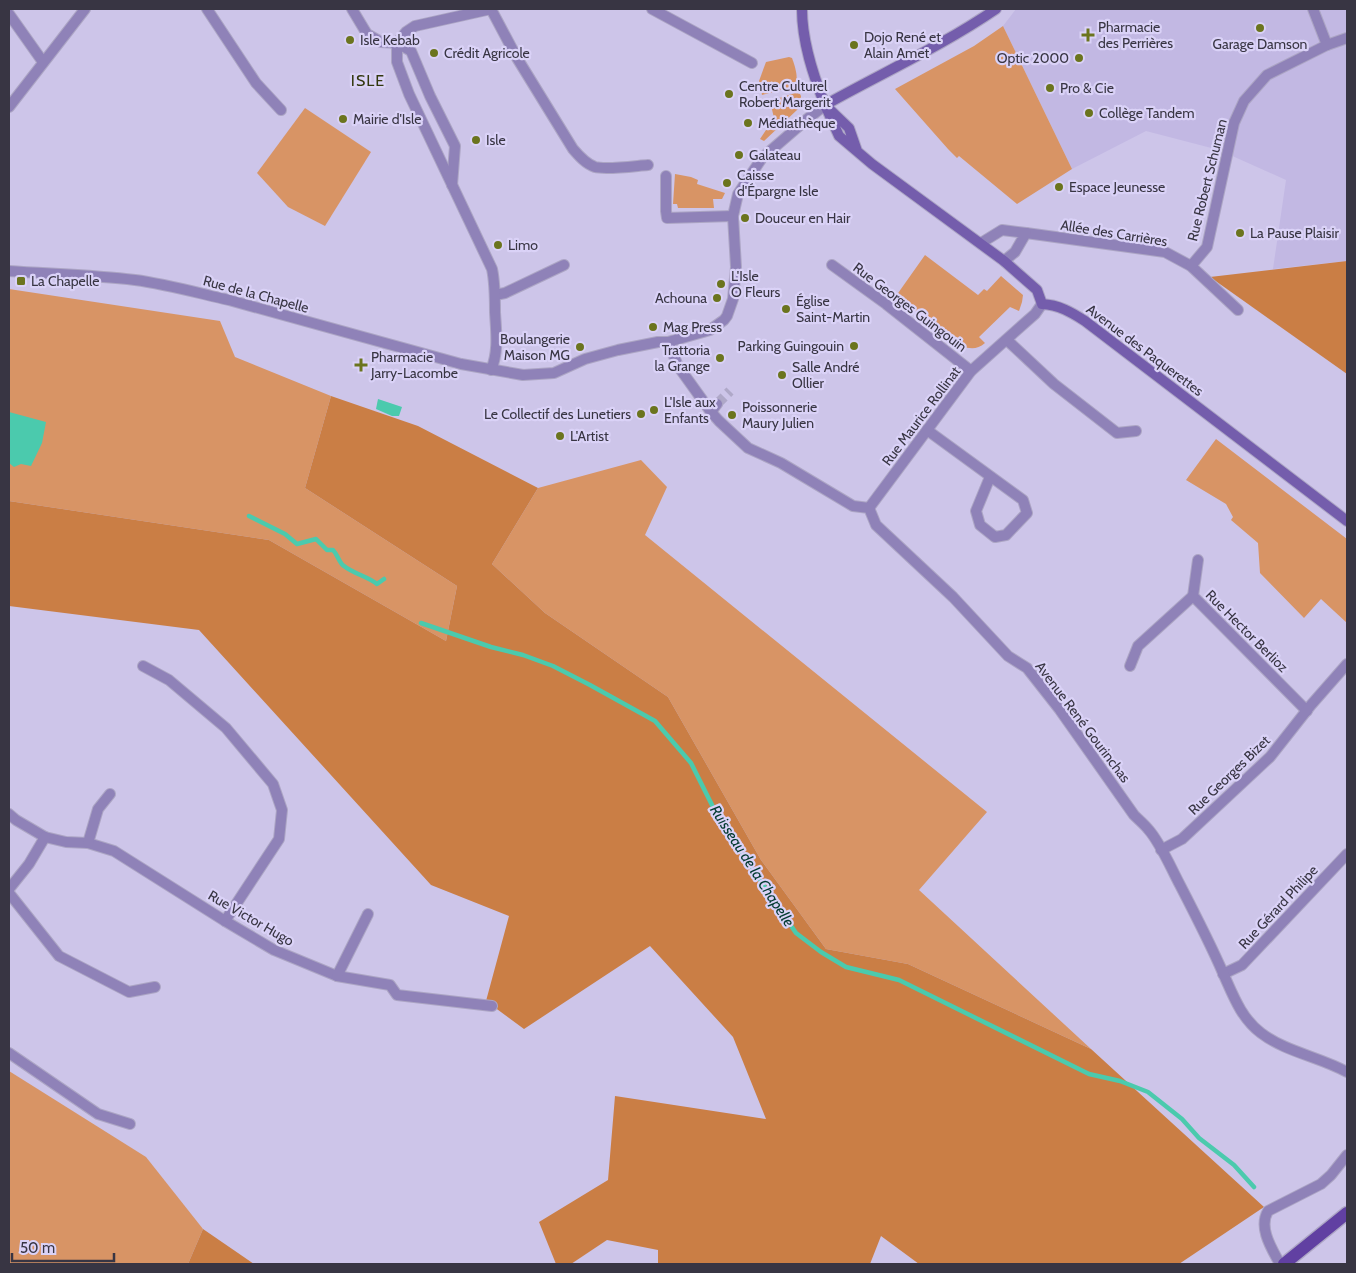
<svg xmlns="http://www.w3.org/2000/svg" width="1356" height="1273" viewBox="0 0 1356 1273" font-family="Cabin,sans-serif">
	<rect width="100%" height="100%" fill="#cdc5e9"/>
	<path fill="#c2b8e3" d="M 1016,9 L 1347,9 L 1347,261 L 1273,269 L 1286,180 L 1219,150 L 1146,131 L 1072,169 L 1003,26 Z"/>
	<g fill="#d89465">
		<path d="M 1003,26 L 1072,169 L 1017,204 L 959,156 L 957,158 L 948,149 L 895,89 L 974,46 Z"/>
		<path d="M 789,57 L 792,58 C 795,66 799,79 795,86 L 762,95 L 759,81 L 766,62 Z"/>
		<path d="M 795,93 L 800,94 L 801,96 L 801,103 L 797,110 L 764,141 L 760,139 L 774,118 L 770,101 Z"/>
		<path d="M 305,108 L 371,152 L 325,226 L 288,207 L 257,173 Z"/>
		<path d="M 675,174 L 691,177 L 698,180 L 697,184 L 725,193 L 722,199 L 713,199 L 714,208 L 678,208 L 677,204 L 673,204 Z"/>
		<path d="M 925,255 L 978,295 L 984,289 L 987,291 L 1001,276 L 1023,295 L 1022,302 L 1019,311 L 1010,307 L 979,337 L 985,343 C 977,350 970,349 961,346 L 896,296 Z"/>
		<path d="M 9,289 L 220,321 L 235,357 L 331,396 L 305,488 L 457,586 L 446,641 L 269,540 L 9,501 Z"/>
		<path d="M 1216,439 L 1347,539 L 1347,623 L 1321,599 L 1304,618 L 1260,573 L 1258,543 L 1231,520 L 1233,517 L 1226,504 L 1186,480 Z"/>
		<path d="M 641,460 L 667,487 L 645,535 L 987,812 L 919,890 L 1091,1049 L 908,964 L 826,949 L 761,860 L 668,697 L 545,613 L 492,564 L 538,488 Z"/>
		<path d="M 9,1071 L 146,1157 L 203,1229 L 188,1264 L 9,1264 Z"/>
	</g>
	<g fill="#ca7e45">
		<path d="M 1347,261 L 1347,374 L 1210,277 Z"/>
		<path d="M 331,396 L 418,426 L 538,488 L 492,564 L 545,613 L 668,697 L 761,860 L 826,949 L 908,964 L 1091,1049 L 1264,1207 L 1179,1264 L 919,1264 L 881,1236 L 870,1264 L 658,1264 L 658,1250 L 607,1240 L 571,1264 L 556,1264 L 539,1222 L 608,1180 L 615,1096 L 766,1119 L 733,1037 L 650,946 L 524,1029 L 486,1001 L 509,916 L 431,885 L 199,630 L 9,606 L 9,501 L 269,540 L 446,641 L 457,586 L 305,488 Z"/>
		<path d="M 203,1229 L 254,1264 L 188,1264 Z"/>
	</g>
	<g fill="#4bcaad">
		<path d="M 378,399 L 402,407 L 399,416 L 392,416 L 376,409 Z"/>
		<path d="M 9,412 L 46,422 L 42,443 L 31,466 L 21,464 L 14,467 L 9,463 Z"/>
	</g>
	<g fill="none" stroke-linecap="round" stroke-linejoin="round">
		<g stroke="#4bcaad" stroke-width="4.5">
			<path d="M 249,516 L 285,534 L 297,544 L 316,539 L 327,550 L 333,550 C 338,555 339,563 344,566 C 354,574 367,576 377,584 L 384,579"/>
			<path d="M 421,623 L 491,647 L 523,655 L 553,666 L 590,685 L 655,721 L 691,763 L 720,821 L 796,933 L 821,952 L 846,967 L 899,980 L 1089,1074 L 1120,1081 L 1148,1092 L 1182,1119 L 1199,1138 L 1234,1165 L 1254,1187"/>
		</g>
		<path stroke="#afa8c8" stroke-width="10" stroke-dasharray="10 5" stroke-linecap="butt" d="M 717,404 L 730,391"/>
		<defs>
			<path id="pedestrian" d="M 711,412 L 717,404"/>
			<g id="minor">
				<path d="M 207,9 L 256,83 L 281,110"/>
				<path d="M 491,9 L 517,58 L 573,149 C 579,156 586,164 595,167 C 606,170 635,166 648,165"/>
				<path d="M 652,9 L 752,63"/>
				<path d="M 1313,9 L 1327,45"/>
				<path d="M 9,14 L 43,62"/>
				<path d="M 397,43 L 406,32 L 415,26 L 491,9"/>
				<path d="M 666,176 L 666,211 L 667,218 L 733,216"/>
				<path d="M 1026,233 L 1165,252 L 1191,266 L 1238,310"/>
				<path d="M 981,243 L 1002,230 L 1026,233 L 1015,252 L 1004,261"/>
				<path d="M 832,265 L 886,304 L 971,371"/>
				<path d="M 1191,266 L 1207,247 L 1234,123 L 1244,101 L 1267,75 L 1327,45 L 1347,38"/>
				<path d="M 495,295 L 505,293 L 564,265"/>
				<path d="M 1007,340 L 1054,384 L 1117,433 L 1136,431"/>
				<path d="M 927,430 L 1023,500 L 1027,513 L 1006,535 L 995,537 L 980,525 L 976,511 L 990,477"/>
				<path d="M 869,508 L 971,371 L 1027,321 L 1035,314 L 1042,304"/>
				<path d="M 1198,560 L 1193,596 L 1307,711"/>
				<path d="M 143,666 L 169,680 L 226,728 L 273,784 L 282,810 L 279,839 L 225,921"/>
				<path d="M 1130,666 L 1138,646 L 1193,596"/>
				<path d="M 9,814 L 16,820 L 45,837 L 66,842 L 88,843 L 114,851 L 225,921 L 274,950 L 337,976 L 390,985 L 397,995 L 492,1006"/>
				<path d="M 88,843 L 98,809 L 110,794"/>
				<path d="M 1161,850 L 1182,839 L 1270,757 L 1311,705 L 1347,664"/>
				<path d="M 9,889 L 29,864 L 45,837"/>
				<path d="M 9,893 L 59,956 L 129,992 L 155,987"/>
				<path d="M 1223,974 L 1242,965 L 1347,854"/>
				<path d="M 337,976 L 368,914"/>
				<path d="M 9,1053 L 98,1114 L 130,1124"/>
			</g>
			<g id="tertiary">
				<path d="M 352,9 L 367,34 L 381,42 L 397,43 L 411,51 L 430,96 L 455,146 L 452,185"/>
				<path d="M 397,43 L 397,62 L 409,94 L 492,269 C 495,283 495,297 495,312 C 496,331 499,351 491,370"/>
				<path d="M 9,107 L 85,9"/>
				<path d="M 9,271 C 51,274 93,275 135,280 C 166,284 198,293 229,300 L 461,364 L 523,375 L 554,373 L 585,359 L 618,350 L 658,342 L 668,342 L 710,330 L 724,320 L 727,316 L 733,299 L 736,267 L 733,216 L 738,194 L 762,158 L 806,120 L 825,105"/>
				<path d="M 668,342 L 678,366 L 711,412 L 719,421 L 748,448 L 781,463 L 853,506 L 869,508 L 876,525 L 953,597 L 1008,656 L 1027,668 L 1060,710 L 1134,815 C 1139,820 1144,824 1148,829 C 1160,842 1171,868 1180,885 C 1195,914 1210,943 1223,973 C 1233,995 1241,1018 1261,1033 C 1286,1052 1320,1057 1347,1072"/>
				<path d="M 1280,1264 C 1272,1249 1258,1228 1268,1211 L 1321,1184 L 1331,1175 L 1347,1155"/>
			</g>
			<g id="secondary">
				<path d="M 802,9 C 802,42 813,75 825,105 C 882,73 942,46 996,9"/>
				<path d="M 857,151 L 849,128 L 825,105 L 839,136 L 872,164 L 1004,261 L 1037,290 L 1042,304 C 1059,305 1071,312 1085,321 L 1347,521"/>
			</g>
			<path id="primary" d="M 1284,1264 L 1347,1213"/>
		</defs>
		<use href="#pedestrian" stroke="#aca5c4" stroke-width="12"/>
		<use href="#minor" stroke="#aca5c4" stroke-width="12"/>
		<use href="#tertiary" stroke="#aca5c4" stroke-width="12"/>
		<use href="#secondary" stroke="#aca5c4" stroke-width="12"/>
		<use href="#primary" stroke="#aca5c4" stroke-width="15"/>
		<use href="#pedestrian" stroke="#8f82b8" stroke-width="10"/>
		<use href="#minor" stroke="#8f82b8" stroke-width="10"/>
		<use href="#tertiary" stroke="#8f82b8" stroke-width="10"/>
		<use href="#secondary" stroke="#745dac" stroke-width="10"/>
		<use href="#primary" stroke="#6140a2" stroke-width="12"/>
	</g>
	<g fill="#6b741e" stroke="#dad2f7" stroke-width="2">
		<circle cx="1260" cy="28" r="5"/>
		<path d="M1085.5 27.5h5v5h5v5h-5v5h-5v-5h-5v-5h5z"/>
		<circle cx="350" cy="40" r="5"/>
		<circle cx="854" cy="45" r="5"/>
		<circle cx="434" cy="53" r="5"/>
		<circle cx="1079" cy="58" r="5"/>
		<circle cx="1050" cy="88" r="5"/>
		<circle cx="729" cy="94" r="5"/>
		<circle cx="1089" cy="113" r="5"/>
		<circle cx="343" cy="119" r="5"/>
		<circle cx="748" cy="123" r="5"/>
		<circle cx="476" cy="140" r="5"/>
		<circle cx="739" cy="155" r="5"/>
		<circle cx="727" cy="183" r="5"/>
		<circle cx="1059" cy="187" r="5"/>
		<circle cx="745" cy="218" r="5"/>
		<circle cx="1240" cy="233" r="5"/>
		<circle cx="498" cy="245" r="5"/>
		<rect x="16" y="276" width="10" height="10" rx="2.5"/>
		<circle cx="721" cy="284" r="5"/>
		<circle cx="717" cy="298" r="5"/>
		<circle cx="786" cy="309" r="5"/>
		<circle cx="653" cy="327" r="5"/>
		<circle cx="854" cy="346" r="5"/>
		<circle cx="580" cy="347" r="5"/>
		<circle cx="720" cy="358" r="5"/>
		<path d="M358.5 357.5h5v5h5v5h-5v5h-5v-5h-5v-5h5z"/>
		<circle cx="782" cy="375" r="5"/>
		<circle cx="654" cy="410" r="5"/>
		<circle cx="641" cy="414" r="5"/>
		<circle cx="732" cy="415" r="5"/>
		<circle cx="560" cy="436" r="5"/>
	</g>
	<g text-anchor="middle" stroke-width="4.5" stroke-linejoin="round" paint-order="stroke">
		<g font-size="14" fill="#383543" stroke="#dad2f7" text-anchor="start">
			<text x="1098" y="32">Pharmacie<tspan x="1098" dy="16">des Perrières</tspan></text>
			<text x="864" y="42">Dojo René et<tspan x="864" dy="16">Alain Amet</tspan></text>
			<text x="360" y="45">Isle Kebab</text>
			<text x="1260" y="49" text-anchor="middle">Garage Damson</text>
			<text x="444" y="58">Crédit Agricole</text>
			<text x="1069" y="63" text-anchor="end">Optic 2000</text>
			<text x="739" y="91">Centre Culturel<tspan x="739" dy="16">Robert Margerit</tspan></text>
			<text x="1060" y="93">Pro &amp; Cie</text>
			<text x="1099" y="118">Collège Tandem</text>
			<text x="353" y="124">Mairie d'Isle</text>
			<text x="758" y="128">Médiathèque</text>
			<text x="486" y="145">Isle</text>
			<text x="749" y="160">Galateau</text>
			<text x="737" y="180">Caisse<tspan x="737" dy="16">d'Épargne Isle</tspan></text>
			<text x="1069" y="192">Espace Jeunesse</text>
			<text x="755" y="223">Douceur en Hair</text>
			<text x="1250" y="238">La Pause Plaisir</text>
			<text x="508" y="250">Limo</text>
			<text x="731" y="281">L'Isle<tspan x="731" dy="16">O Fleurs</tspan></text>
			<text x="31" y="286">La Chapelle</text>
			<text x="707" y="303" text-anchor="end">Achouna</text>
			<text x="796" y="306">Église<tspan x="796" dy="16">Saint-Martin</tspan></text>
			<text x="663" y="332">Mag Press</text>
			<text x="570" y="344" text-anchor="end">Boulangerie<tspan x="570" dy="16">Maison MG</tspan></text>
			<text x="844" y="351" text-anchor="end">Parking Guingouin</text>
			<text x="710" y="355" text-anchor="end">Trattoria<tspan x="710" dy="16">la Grange</tspan></text>
			<text x="371" y="362">Pharmacie<tspan x="371" dy="16">Jarry-Lacombe</tspan></text>
			<text x="792" y="372">Salle André<tspan x="792" dy="16">Ollier</tspan></text>
			<text x="664" y="407">L'Isle aux<tspan x="664" dy="16">Enfants</tspan></text>
			<text x="742" y="412">Poissonnerie<tspan x="742" dy="16">Maury Julien</tspan></text>
			<text x="631" y="419" text-anchor="end">Le Collectif des Lunetiers</text>
			<text x="570" y="441">L'Artist</text>
		</g>
		<g font-size="14" fill="#383543" stroke="#dad2f7">
			<text transform="translate(1207 180) rotate(-76)" y="5">Rue Robert Schuman</text>
			<text transform="translate(1114 233) rotate(9)" y="5">Allée des Carrières</text>
			<text transform="translate(256 294) rotate(15)" y="5">Rue de la Chapelle</text>
			<text transform="translate(910 307) rotate(37)" y="5">Rue Georges Guingouin</text>
			<text transform="translate(1145 350) rotate(37)" y="5">Avenue des Paquerettes</text>
			<text transform="translate(921 416) rotate(-53)" y="5">Rue Maurice Rollinat</text>
			<text transform="translate(1247 631) rotate(45)" y="5">Rue Hector Berlioz</text>
			<text transform="translate(1083 722) rotate(53)" y="5">Avenue René Gourinchas</text>
			<text transform="translate(1229 775) rotate(-44)" y="5">Rue Georges Bizet</text>
			<text transform="translate(1278 907) rotate(-47)" y="5">Rue Gérard Philipe</text>
			<text transform="translate(251 918) rotate(30)" y="5">Rue Victor Hugo</text>
		</g>
		<g font-size="15" font-style="italic" fill="#00392e" stroke="#dad2f7">
			<text transform="translate(752 866) rotate(57)" y="5">Ruisseau de la Chapelle</text>
		</g>
		<g font-size="16" letter-spacing="1" fill="#32370e" stroke="#dad2f7">
			<text x="368" y="86">ISLE</text>
		</g>
	</g>
	<rect width="1356" height="1273" fill="none" stroke="#383543" stroke-width="20"/>
	<path d="M12 1253v8h102v-8" fill="none" stroke="#383543" stroke-width="2.5"/>
	<text x="20" y="1253" font-size="15" fill="#383543" stroke="#dad2f7" stroke-width="4" paint-order="stroke">50 m</text>
</svg>
